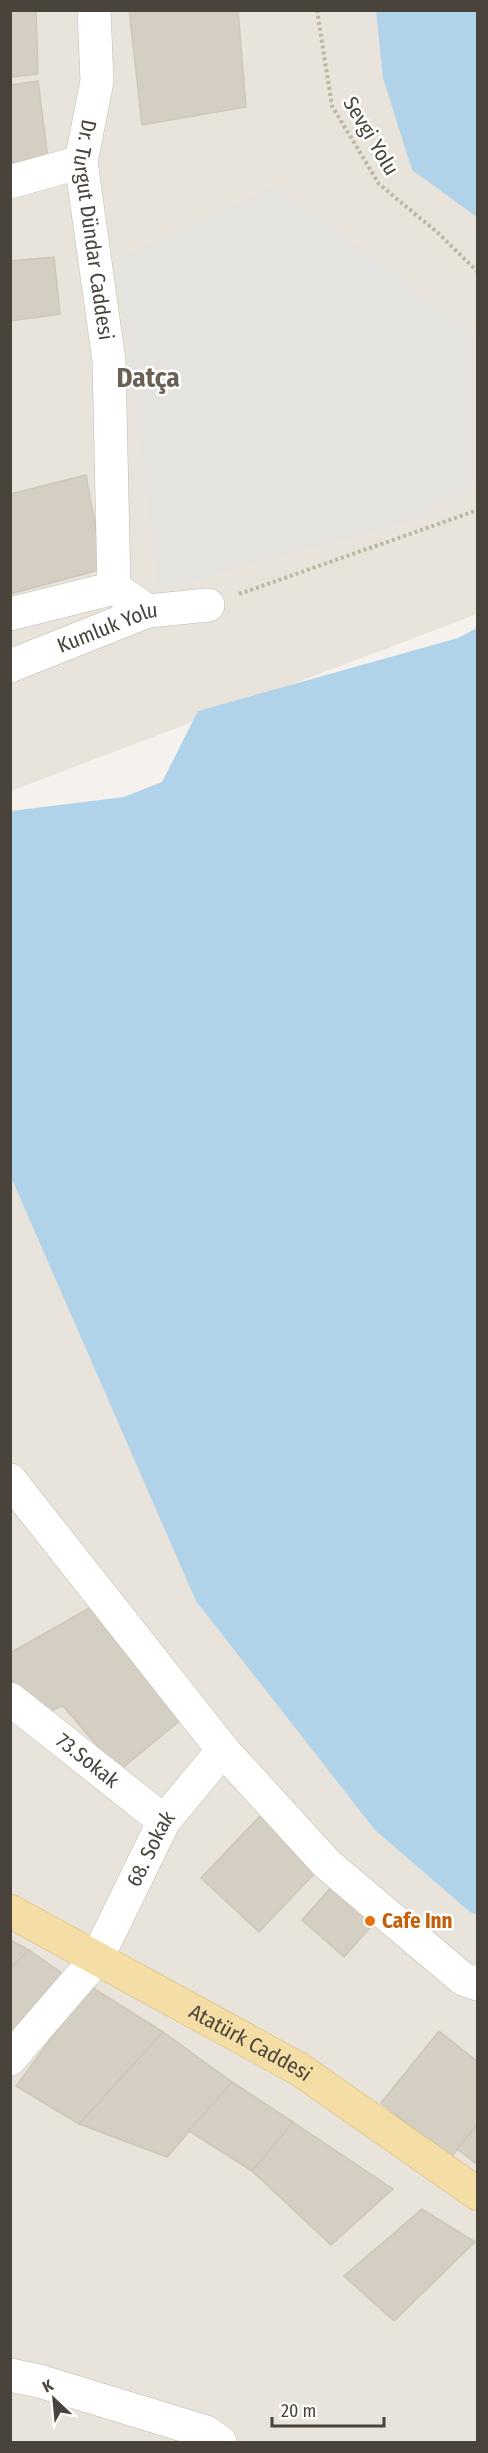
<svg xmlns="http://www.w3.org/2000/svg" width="488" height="2453" viewBox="0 0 488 2453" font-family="'Fira Sans Condensed',sans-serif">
	<rect width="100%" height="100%" fill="#f5f2ed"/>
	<g fill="#e8e4db">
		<path d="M 11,11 L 395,11 L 477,198 L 477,614 L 11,791 Z"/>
		<path d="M 10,1067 L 477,1890 L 477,2442 L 11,2442 Z"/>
	</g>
	<path fill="#e4e3e0" d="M 277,184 L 477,337 L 477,472 L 472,483 L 423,518 L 158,590 L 116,260 Z"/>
	<g fill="#b0d3ea">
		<path d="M 376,11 L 477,11 L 477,217 L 412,170 L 383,78 Z"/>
		<path d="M 477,628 L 477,1915 L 470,1912 L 375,1830 L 196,1601 L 11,1177 L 11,811 L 124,797 L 162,782 L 198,711 L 458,638 Z"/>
	</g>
	<g fill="#d5cec3" stroke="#d0c6b7" stroke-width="1.5">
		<path d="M 10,10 L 36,10 L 38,74 L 10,77 Z"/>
		<path d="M 129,10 L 238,10 L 246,107 L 142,125 Z"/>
		<path d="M 38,81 L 48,159 L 10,170 L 10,85 Z"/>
		<path d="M 54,257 L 60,314 L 10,321 L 10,261 Z"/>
		<path d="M 86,475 L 103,569 L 10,594 L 10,494 Z"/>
		<path d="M 93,1606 L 182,1719 L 119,1771 L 63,1706 L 42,1714 L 10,1686 L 10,1653 Z"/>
		<path d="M 260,1816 L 317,1871 L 259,1932 L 201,1878 Z"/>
		<path d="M 333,1885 L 375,1922 L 344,1957 L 302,1920 Z"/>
		<path d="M 10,1940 L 29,1950 L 10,1969 Z"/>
		<path d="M 29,1950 L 66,1976 L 10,2041 L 10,1969 Z"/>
		<path d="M 90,1986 L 163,2032 L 79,2124 L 16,2086 Z"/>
		<path d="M 439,2031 L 478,2062 L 478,2123 L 451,2158 L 381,2103 Z"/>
		<path d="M 163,2032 L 232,2082 L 167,2157 L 79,2124 Z"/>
		<path d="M 232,2082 L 293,2122 L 252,2171 L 189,2131 Z"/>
		<path d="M 293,2122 L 393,2189 L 331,2245 L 252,2171 Z"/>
		<path d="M 478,2123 L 478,2165 L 457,2149 Z"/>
		<path d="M 422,2209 L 475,2242 L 394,2321 L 344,2276 Z"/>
	</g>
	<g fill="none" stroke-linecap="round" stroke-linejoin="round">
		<defs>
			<g id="minor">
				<path id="s1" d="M 94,10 L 97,81 L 81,162 L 109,361 L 114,588 L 148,611"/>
				<path d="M 10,182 L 81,162"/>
				<path d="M 10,614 L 114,588"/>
				<path id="s2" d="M 10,666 L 148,611 L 208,605"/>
				<path d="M 10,1480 L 223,1750 L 327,1864 L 463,1979 L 478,1984"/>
				<path id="s3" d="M 10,1699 L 164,1821"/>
				<path id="s4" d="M 10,2059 L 97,1958 L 164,1821 L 223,1750"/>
				<path d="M 10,2375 L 39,2381 L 206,2432 L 220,2442"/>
			</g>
			<g id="major">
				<path id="s5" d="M 10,1911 L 299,2069 L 478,2194"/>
			</g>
		</defs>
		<use href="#minor" stroke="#c0bab0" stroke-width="34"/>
		<use href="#major" stroke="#d9bb76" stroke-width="34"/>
		<g stroke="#c0b5a2" stroke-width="4" stroke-dasharray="3 3" stroke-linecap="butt">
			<path d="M 317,10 L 332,106 L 379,184 L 438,233 L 478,272"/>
			<path d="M 239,594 L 478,510"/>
		</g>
		<use href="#minor" stroke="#fff" stroke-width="33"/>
		<use href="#major" stroke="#f5dea5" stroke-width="33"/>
	</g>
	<circle fill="#e8710a" stroke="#fff" stroke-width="2" cx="370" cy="1921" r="6"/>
	<g text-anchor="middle" stroke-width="5" stroke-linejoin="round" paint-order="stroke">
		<g font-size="21" fill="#49433b" stroke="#fff">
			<text transform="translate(371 136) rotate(59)" y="7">Sevgi Yolu</text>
			<text dy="7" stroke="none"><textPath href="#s1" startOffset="222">Dr. Turgut Dündar Caddesi</textPath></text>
			<text dy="7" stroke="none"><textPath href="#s2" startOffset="105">Kumluk Yolu</textPath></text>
			<text dy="7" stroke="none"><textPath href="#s3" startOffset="99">73.Sokak</textPath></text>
			<text dy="7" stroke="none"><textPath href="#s4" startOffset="255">68. Sokak</textPath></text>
			<text dy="7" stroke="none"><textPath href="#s5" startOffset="274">Atatürk Caddesi</textPath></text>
		</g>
		<g font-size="21" font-weight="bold" fill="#c56008" stroke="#fff" text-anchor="start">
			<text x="382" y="1928">Cafe Inn</text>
		</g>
		<g font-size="27" font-weight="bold" fill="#6b6153" stroke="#fff">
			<text x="148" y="387">Datça</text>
		</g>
	</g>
	<rect width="488" height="2453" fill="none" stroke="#49433b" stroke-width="24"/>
	<g transform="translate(54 2399) rotate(334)" stroke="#ffffff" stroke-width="4.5" paint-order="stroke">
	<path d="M0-4.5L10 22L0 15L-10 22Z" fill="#49433b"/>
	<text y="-9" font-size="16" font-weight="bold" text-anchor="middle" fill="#49433b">K</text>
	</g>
	<path d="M272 2417v9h112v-9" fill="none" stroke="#49433b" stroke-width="3"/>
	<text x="281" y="2417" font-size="18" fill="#49433b" stroke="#ffffff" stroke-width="4.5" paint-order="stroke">20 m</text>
</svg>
